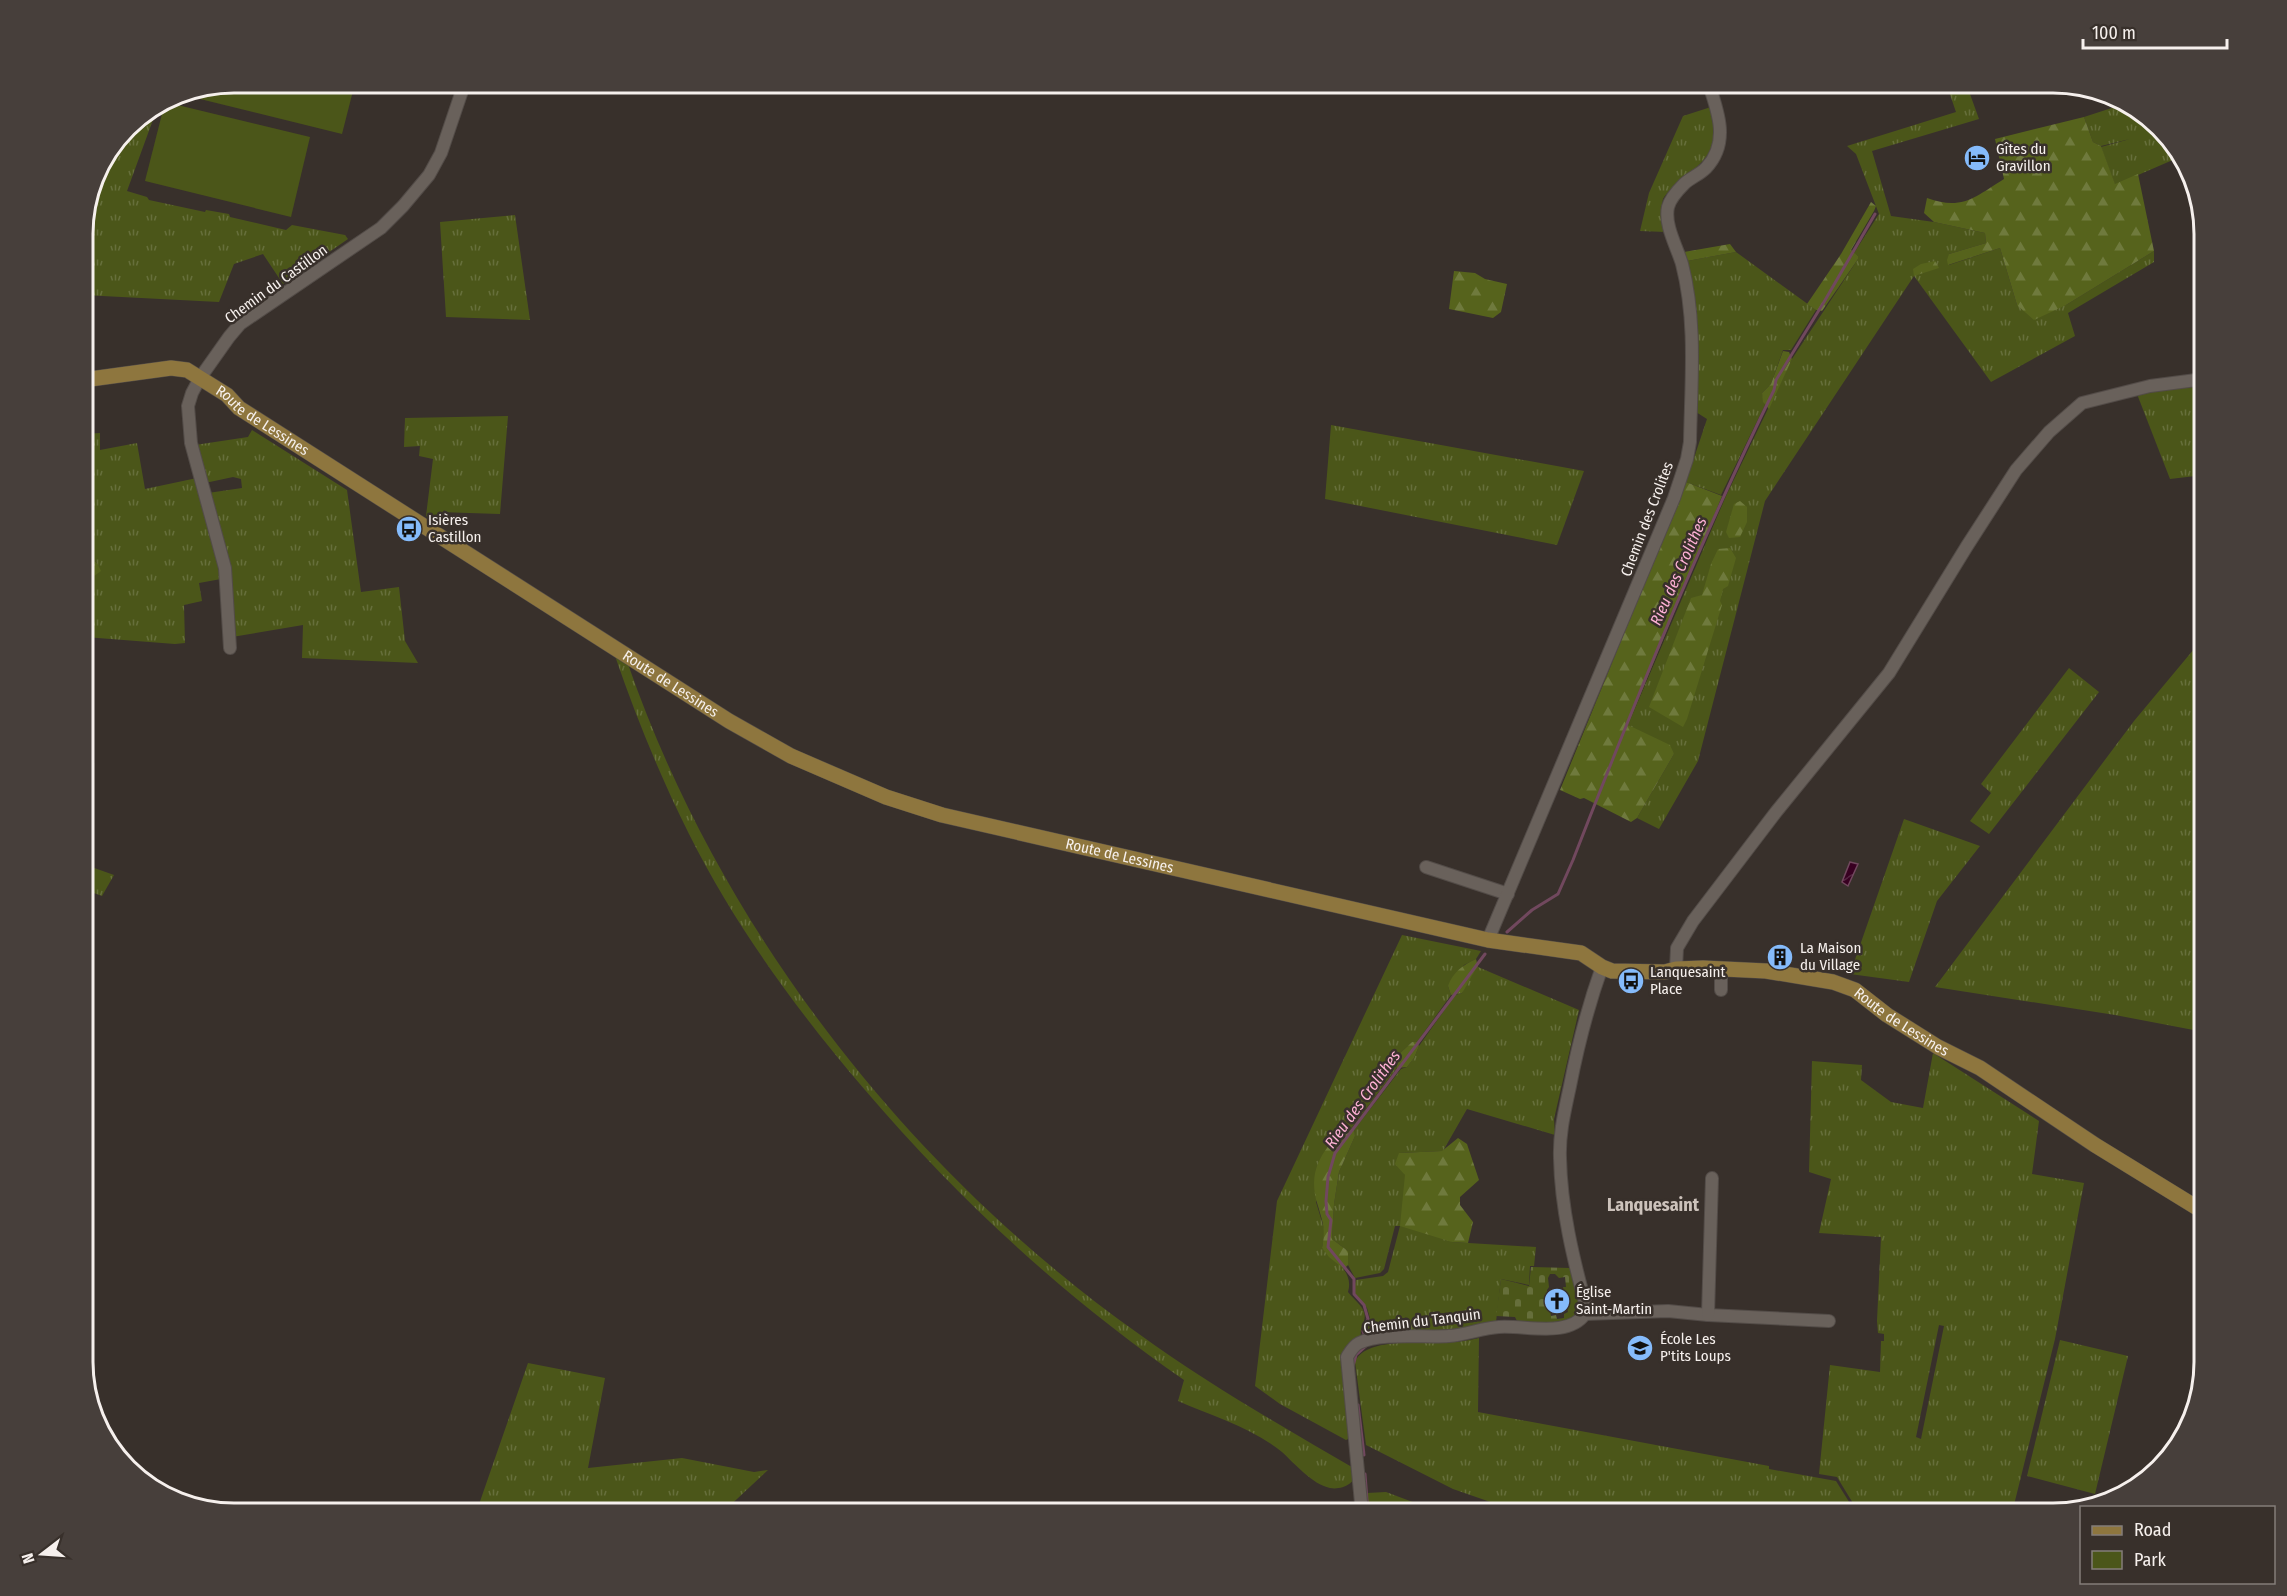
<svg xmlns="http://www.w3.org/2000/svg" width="2287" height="1596" viewBox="0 0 2287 1596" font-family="'Fira Sans Condensed',sans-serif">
	<defs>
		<pattern id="grass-tufts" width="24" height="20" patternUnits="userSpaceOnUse" patternTransform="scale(1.5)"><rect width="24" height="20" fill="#4b5619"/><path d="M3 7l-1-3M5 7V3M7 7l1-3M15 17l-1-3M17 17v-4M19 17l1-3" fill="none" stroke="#666f3b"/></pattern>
		<pattern id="forest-firs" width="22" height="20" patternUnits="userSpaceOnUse" patternTransform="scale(1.5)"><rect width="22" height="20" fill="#56631c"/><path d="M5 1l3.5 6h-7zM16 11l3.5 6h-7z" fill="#6f7a3d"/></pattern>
		<pattern id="cemetery-stones" width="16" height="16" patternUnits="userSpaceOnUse" patternTransform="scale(1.5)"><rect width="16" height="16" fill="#4b5619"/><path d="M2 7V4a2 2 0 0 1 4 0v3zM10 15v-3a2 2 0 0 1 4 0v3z" fill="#666f3b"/></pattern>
		<pattern id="water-waves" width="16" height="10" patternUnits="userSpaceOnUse" patternTransform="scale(1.5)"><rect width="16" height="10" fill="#380021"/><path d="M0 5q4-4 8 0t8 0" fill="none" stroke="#552642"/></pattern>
	</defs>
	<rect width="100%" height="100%" fill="#38302b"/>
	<g fill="url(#grass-tufts)" fill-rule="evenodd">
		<path d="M 1946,83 L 1966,83 L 1979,119 L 1872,151 L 1891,216 L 1934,222 L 1985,233 L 1986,243 L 1949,254 L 1949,265 L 2000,248 L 2017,305 L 2066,305 L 2154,251 L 2154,262 L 2068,313 L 2075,336 L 1991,382 L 1914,276 L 1765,501 L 1698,761 L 1659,829 L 1637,818 L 1674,754 L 1628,725 L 1726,496 L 1792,359 L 1858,259 L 1858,256 L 1854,253 L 1879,214 L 1856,154 L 1847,146 L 1956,112 Z"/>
		<path d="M 2124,104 L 2137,108 L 2157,130 L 2156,132 L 2159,131 L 2182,156 L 2115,185 L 2101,147 L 2130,139 L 2101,146 L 2093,142 L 2084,117 Z"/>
		<path d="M 158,106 L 127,191 L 147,197 L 149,200 L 205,212 L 206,210 L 229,214 L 230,217 L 286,230 L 292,225 L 345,235 L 348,239 L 283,284 L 263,254 L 234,264 L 219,302 L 83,295 L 83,224 L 94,176 L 127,127 Z"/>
		<path d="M 1711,107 C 1721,147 1709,158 1679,182 C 1674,186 1666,193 1663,199 C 1660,209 1665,223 1666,232 L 1640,231 L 1649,193 L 1683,116 Z"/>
		<path d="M 515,215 L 530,320 L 446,317 L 440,222 Z"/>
		<path d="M 1736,252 L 1816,310 L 1791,350 L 1783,350 L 1771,384 L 1762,393 L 1765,405 L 1721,495 L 1686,482 L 1707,419 L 1696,412 C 1696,362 1701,310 1687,261 Z"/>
		<path d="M 2204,385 L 2204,475 L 2170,479 L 2137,394 Z"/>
		<path d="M 508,416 L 500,514 L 439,512 L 434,521 L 426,516 L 433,459 L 419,456 L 420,446 L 404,447 L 405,418 Z"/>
		<path d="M 1331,425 L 1584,471 L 1557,545 L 1325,499 Z"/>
		<path d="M 252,430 L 347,490 L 361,592 L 399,587 L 405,641 L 418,663 L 302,658 L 303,625 L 232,637 L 208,493 L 242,488 L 241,479 L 233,477 L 205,483 L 195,445 L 248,437 Z"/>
		<path d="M 100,433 L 100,450 L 137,443 L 145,489 L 197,478 L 221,579 L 199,583 L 202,601 L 184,605 L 185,643 L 175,644 L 85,637 L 83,647 L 83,574 L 94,576 L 97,563 L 88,557 L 83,558 L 83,434 Z"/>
		<path d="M 2204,637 L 2204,1032 L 2115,1015 L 1935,987 L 2134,721 Z"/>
		<path d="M 615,656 L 628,664 C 720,930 910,1172 1139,1334 C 1208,1384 1283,1427 1357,1470 C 1356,1484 1342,1490 1330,1488 C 1312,1484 1295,1464 1282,1452 C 1253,1428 1212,1416 1178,1401 L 1184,1380 C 1063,1296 960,1201 865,1090 C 798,1012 735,926 689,834 C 660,776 636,717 615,656 Z"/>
		<path d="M 2069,668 L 2099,692 L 1989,834 L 1970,821 L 1991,793 L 1981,784 Z"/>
		<path d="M 1904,819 L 1980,846 L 1937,901 L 1909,982 L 1850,974 Z"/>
		<path d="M 83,864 L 114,875 L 102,896 L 83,889 Z"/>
		<path d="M 1402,935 L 1481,951 L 1476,959 L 1464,965 L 1448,986 L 1451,995 L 1417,1042 L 1412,1042 L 1396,1057 L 1397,1068 L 1350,1130 L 1342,1129 L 1316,1202 L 1325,1232 L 1322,1248 C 1335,1261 1354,1272 1348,1292 C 1353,1299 1362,1305 1364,1312 C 1367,1321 1359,1327 1361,1337 L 1346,1346 L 1341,1355 L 1352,1437 L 1346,1440 L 1280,1404 L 1255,1386 L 1277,1201 Z"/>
		<path d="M 1478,967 L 1579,1010 L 1554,1119 L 1555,1135 L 1467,1109 L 1443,1151 L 1399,1153 L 1405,1175 L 1452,1242 L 1536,1247 L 1534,1266 L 1530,1266 L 1529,1285 L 1501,1279 L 1496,1322 L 1455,1329 L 1365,1334 L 1370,1318 L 1367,1308 L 1353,1291 L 1356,1280 L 1383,1276 L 1388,1272 L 1400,1226 L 1395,1226 L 1384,1269 L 1380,1273 L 1355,1278 L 1348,1265 L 1348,1251 L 1332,1239 L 1334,1204 L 1339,1172 L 1355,1136 L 1354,1130 L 1401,1069 L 1407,1067 L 1414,1058 L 1419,1046 L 1455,995 L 1462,993 L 1468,979 Z"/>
		<path d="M 1933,1053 L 2039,1121 L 2032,1174 L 2084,1183 L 2055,1339 L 2012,1513 L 1859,1513 L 1837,1477 L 1819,1474 L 1830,1365 L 1880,1372 L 1881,1341 L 1884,1341 L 1884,1334 L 1878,1333 L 1877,1321 L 1881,1237 L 1819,1233 L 1831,1179 L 1809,1172 L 1812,1061 L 1862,1065 L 1861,1080 L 1891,1102 L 1923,1108 ZM 1939,1325 L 1944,1326 L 1921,1439 L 1916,1437 Z"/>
		<path d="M 1479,1338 L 1478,1412 L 1769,1466 L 1769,1469 L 1836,1481 L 1856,1513 L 1522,1513 L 1453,1489 L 1366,1445 L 1355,1362 C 1365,1336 1428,1344 1451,1342 C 1460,1342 1470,1340 1479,1338 Z"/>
		<path d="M 2060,1340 L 2128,1356 L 2095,1494 L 2027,1476 Z"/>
		<path d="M 528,1363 L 605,1378 L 588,1468 L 682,1458 L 754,1472 L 768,1470 L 722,1513 L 476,1513 Z"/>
		<path d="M 1386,1492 L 1442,1513 L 1370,1513 L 1367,1493 Z"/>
	</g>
	<g fill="url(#forest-firs)">
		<path d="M 2084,117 L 2093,142 L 2101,146 L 2115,184 L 2138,174 L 2154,251 L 2066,305 L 2034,320 L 2017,305 L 2000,248 L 1948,265 L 1947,260 L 1949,254 L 1986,243 L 1985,233 L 1934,222 L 1924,213 L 1927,198 C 1962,211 1975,197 2004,179 L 1995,139 Z"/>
		<path d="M 1871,202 L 1876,206 L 1874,211 L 1851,250 L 1858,256 L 1858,259 L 1822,311 L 1816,310 L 1807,304 L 1841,254 Z"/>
		<path d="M 1730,244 L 1736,252 L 1687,261 L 1684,252 Z"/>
		<path d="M 1935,261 L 1939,268 L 1914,276 L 1913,269 L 1921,264 Z"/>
		<path d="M 1454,271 L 1475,273 L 1485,279 L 1507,284 L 1501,312 L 1493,318 L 1449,309 Z"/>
		<path d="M 1783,351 L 1789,352 L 1792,359 L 1769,409 L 1763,402 L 1762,393 L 1771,384 Z"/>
		<path d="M 1686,482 L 1722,496 L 1628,725 L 1670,745 L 1674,754 L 1637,818 L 1631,822 L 1584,798 L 1580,799 L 1560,790 Z"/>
		<path d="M 1740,501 L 1747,507 L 1747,522 L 1740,537 L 1729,538 L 1726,532 L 1734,504 Z"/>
		<path d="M 1730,548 L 1736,558 L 1728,586 L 1723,589 L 1720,601 L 1722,605 L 1687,719 L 1683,727 L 1649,707 L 1691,598 L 1702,595 L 1711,564 L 1718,549 Z"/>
		<path d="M 88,557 L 97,563 L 101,571 L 94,576 L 83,574 L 83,558 Z"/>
		<path d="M 1476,959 L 1478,967 C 1471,975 1468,984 1462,993 L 1451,995 L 1448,986 C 1453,972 1463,965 1476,959 Z"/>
		<path d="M 1412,1042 L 1417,1042 L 1419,1046 L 1414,1058 L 1407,1067 L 1397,1068 L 1396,1057 Z"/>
		<path d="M 1342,1129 L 1354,1130 L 1355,1136 L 1339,1172 L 1334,1204 L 1332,1239 L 1348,1251 L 1348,1265 L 1344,1269 L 1329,1257 L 1322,1248 C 1326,1230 1323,1223 1318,1206 C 1307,1171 1321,1154 1342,1129 Z"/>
		<path d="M 1458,1138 L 1467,1144 L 1479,1180 L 1460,1197 L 1460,1205 L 1473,1222 L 1468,1243 L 1452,1242 L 1400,1226 L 1405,1175 L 1395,1164 L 1399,1153 L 1442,1151 Z"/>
	</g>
	<path fill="url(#cemetery-stones)" fill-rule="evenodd" d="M 1531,1267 L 1570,1268 L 1578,1298 L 1580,1315 L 1560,1325 L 1518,1323 L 1515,1317 L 1496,1316 L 1501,1279 L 1529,1286 ZM 1550,1274 L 1555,1274 L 1559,1278 L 1565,1277 L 1566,1287 L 1563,1287 L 1568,1312 L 1564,1314 L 1564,1318 L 1557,1319 L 1556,1315 L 1551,1316 L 1547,1290 L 1549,1287 L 1548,1278 Z"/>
	<g fill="#4b5619">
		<path d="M 234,83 L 234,82 L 355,83 L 342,134 L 196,98 L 198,90 Z"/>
		<path d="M 165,102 L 310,137 L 291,217 L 145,181 Z"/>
	</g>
	<path fill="url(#water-waves)" stroke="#71485e" stroke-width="1.5" d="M 1850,862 L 1858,864 L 1848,886 L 1842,882 Z"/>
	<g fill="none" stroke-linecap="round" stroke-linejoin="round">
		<g stroke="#71485e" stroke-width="3">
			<path d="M 1507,932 L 1532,910 L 1558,894 L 1573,860 C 1635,701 1699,543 1774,390 L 1776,380 L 1824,302 L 1875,214"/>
			<path d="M 1365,1337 L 1363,1331 L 1368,1319 L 1364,1305 L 1354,1294 L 1354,1279 L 1328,1247 L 1331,1220 L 1327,1214 L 1326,1201 L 1328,1177 L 1335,1153 L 1485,954"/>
			<path d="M 1353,1366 L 1356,1355 L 1366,1346"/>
			<path d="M 1358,1405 L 1364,1455"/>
			<path d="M 1365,1474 L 1368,1513"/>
		</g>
		<defs>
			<g id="minor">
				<path d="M 230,648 L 225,568 L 191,443 L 188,406 L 192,393 L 200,378 L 229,337 L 240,324 L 381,228 L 403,206 L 429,175 L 441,153 L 465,82"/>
				<path d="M 1426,867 L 1508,894"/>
				<path d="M 1488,940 L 1674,498 L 1687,459 L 1690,442 C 1691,383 1697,322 1682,264 C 1677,247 1664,225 1668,207 C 1670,199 1678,190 1684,184 C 1690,178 1699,175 1706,168 C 1730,143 1718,111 1708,82"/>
				<path d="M 1676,969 L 1677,948 L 1693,921 L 1776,812 L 1889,673 L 1967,546 L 2016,470 L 2049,432 L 2082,403 L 2150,386 L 2204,379"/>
				<path d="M 1721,990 L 1721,969"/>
				<path d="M 1585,1314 L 1586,1306 C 1573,1258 1561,1208 1560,1158 C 1559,1133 1565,1110 1570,1086 C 1578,1045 1588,1006 1602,967"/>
				<path d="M 1585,1314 L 1668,1311 L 1708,1315 L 1829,1321"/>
				<path d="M 1708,1315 L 1712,1178"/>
				<path d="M 1362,1513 L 1347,1357 C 1350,1352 1353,1346 1359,1343 C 1380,1332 1425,1338 1449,1336 C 1466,1335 1482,1328 1499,1327 C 1526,1325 1568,1338 1585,1314"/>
			</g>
			<g id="major">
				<path id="s1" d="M 83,380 L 171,368 L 187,370 L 227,395 L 239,408 L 729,721 L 791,756 L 886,797 L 942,815 L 1488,940 L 1581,953 L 1602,967 L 1612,971 L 1665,972 L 1676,969 L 1703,968 L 1766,971 L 1833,982 L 1855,990 L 1887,1015 L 1938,1047 L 1980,1068 L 2095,1145 L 2204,1212"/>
			</g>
		</defs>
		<use href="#minor" stroke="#534c48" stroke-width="14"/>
		<use href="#major" stroke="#534c48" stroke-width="16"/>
		<use href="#minor" stroke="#69615b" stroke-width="12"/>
		<use href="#major" stroke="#8e763e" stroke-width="15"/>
	</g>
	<defs>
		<symbol id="hotel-disc" viewBox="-11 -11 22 22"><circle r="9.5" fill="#85bbfb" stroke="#38302b"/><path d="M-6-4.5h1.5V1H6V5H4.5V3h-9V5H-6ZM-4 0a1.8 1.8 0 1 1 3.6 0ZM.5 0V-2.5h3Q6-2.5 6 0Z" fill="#111"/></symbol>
		<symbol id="bus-disc" viewBox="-11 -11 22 22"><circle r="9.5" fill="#85bbfb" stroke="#38302b"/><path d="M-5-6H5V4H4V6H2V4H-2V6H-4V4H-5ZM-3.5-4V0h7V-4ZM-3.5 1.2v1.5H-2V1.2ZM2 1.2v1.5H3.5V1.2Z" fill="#111"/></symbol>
		<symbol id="building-disc" viewBox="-11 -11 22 22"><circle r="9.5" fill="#85bbfb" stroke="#38302b"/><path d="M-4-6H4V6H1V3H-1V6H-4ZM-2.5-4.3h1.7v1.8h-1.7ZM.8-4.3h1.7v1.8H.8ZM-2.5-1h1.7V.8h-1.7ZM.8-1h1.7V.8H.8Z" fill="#111"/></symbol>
		<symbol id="church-disc" viewBox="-11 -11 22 22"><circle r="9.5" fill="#85bbfb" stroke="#38302b"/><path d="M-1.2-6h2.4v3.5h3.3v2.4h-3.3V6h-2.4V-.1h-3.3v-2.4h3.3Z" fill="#111"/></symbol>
		<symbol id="school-disc" viewBox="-11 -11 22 22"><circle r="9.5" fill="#85bbfb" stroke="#38302b"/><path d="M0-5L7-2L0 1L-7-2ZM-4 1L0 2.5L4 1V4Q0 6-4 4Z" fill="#111"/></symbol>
	</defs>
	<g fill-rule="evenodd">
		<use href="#hotel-disc" x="1962" y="143" width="30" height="30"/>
		<use href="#bus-disc" x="394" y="514" width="30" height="30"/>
		<use href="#building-disc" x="1765" y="942" width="30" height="30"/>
		<use href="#bus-disc" x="1616" y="966" width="30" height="30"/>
		<use href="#church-disc" x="1542" y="1286" width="30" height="30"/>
		<use href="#school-disc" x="1625" y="1333" width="30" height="30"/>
	</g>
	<g text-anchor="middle" stroke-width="5" stroke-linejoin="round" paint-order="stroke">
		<g font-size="15" fill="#f6f0ed" stroke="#38302b" text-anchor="start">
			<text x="1996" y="154">Gîtes du<tspan x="1996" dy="17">Gravillon</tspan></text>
			<text x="428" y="525">Isières<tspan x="428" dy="17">Castillon</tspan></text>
			<text x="1800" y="953">La Maison<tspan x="1800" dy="17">du Village</tspan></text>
			<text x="1650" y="977">Lanquesaint<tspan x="1650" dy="17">Place</tspan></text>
			<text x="1576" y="1297">Église<tspan x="1576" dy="17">Saint-Martin</tspan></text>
			<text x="1660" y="1344">École Les<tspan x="1660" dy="17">P'tits Loups</tspan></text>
		</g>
		<g font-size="15" fill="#f6f0ed" stroke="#38302b">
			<text transform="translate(276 284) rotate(-36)" y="5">Chemin du Castillon</text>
			<text dy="5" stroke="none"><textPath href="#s1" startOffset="196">Route de Lessines</textPath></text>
			<text transform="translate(1647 519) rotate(-69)" y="5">Chemin des Crolites</text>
			<text dy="5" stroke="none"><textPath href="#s1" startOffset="682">Route de Lessines</textPath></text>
			<text dy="5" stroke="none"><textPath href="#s1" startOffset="1167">Route de Lessines</textPath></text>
			<text dy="5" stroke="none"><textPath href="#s1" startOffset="1977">Route de Lessines</textPath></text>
			<text transform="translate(1422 1321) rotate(-7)" y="5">Chemin du Tanquin</text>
		</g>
		<g font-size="16" font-style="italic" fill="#feb1d5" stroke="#38302b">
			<text transform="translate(1678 571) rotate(-66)" y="6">Rieu des Crolithes</text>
			<text transform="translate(1362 1099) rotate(-54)" y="6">Rieu des Crolithes</text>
		</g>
		<g font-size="18" font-weight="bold" fill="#ccc2bb" stroke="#38302b">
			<text x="1653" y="1211">Lanquesaint</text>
		</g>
	</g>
	<path d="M0 0H2287V1596H0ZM234 93H2053A141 141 0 0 1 2194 234V1362A141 141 0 0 1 2053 1503H234A141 141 0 0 1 93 1362V234A141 141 0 0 1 234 93Z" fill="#473f3b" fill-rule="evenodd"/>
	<path fill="none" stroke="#f6f0ed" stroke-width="3" d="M234 93H2053A141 141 0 0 1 2194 234V1362A141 141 0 0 1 2053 1503H234A141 141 0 0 1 93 1362V234A141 141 0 0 1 234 93Z"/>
	<rect x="2080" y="1506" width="195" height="78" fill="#38302b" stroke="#847d79" stroke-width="1.5"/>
	<rect x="2092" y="1526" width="30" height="9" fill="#8e763e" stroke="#847d79" stroke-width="1.5"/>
	<text x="2134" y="1536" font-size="18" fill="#f6f0ed">Road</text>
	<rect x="2092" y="1551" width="30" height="18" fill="#4b5619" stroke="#847d79" stroke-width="1.5"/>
	<text x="2134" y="1566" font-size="18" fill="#f6f0ed">Park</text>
	<g transform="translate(42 1554) rotate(253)" stroke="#38302b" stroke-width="4.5" paint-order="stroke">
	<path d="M0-4.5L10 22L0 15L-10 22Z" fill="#f6f0ed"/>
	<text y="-9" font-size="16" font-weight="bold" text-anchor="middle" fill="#f6f0ed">N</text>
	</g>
	<path d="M2083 39v9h144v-9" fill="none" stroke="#f6f0ed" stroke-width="3"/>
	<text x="2092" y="39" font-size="18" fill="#f6f0ed" stroke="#38302b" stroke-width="4.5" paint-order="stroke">100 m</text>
</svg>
